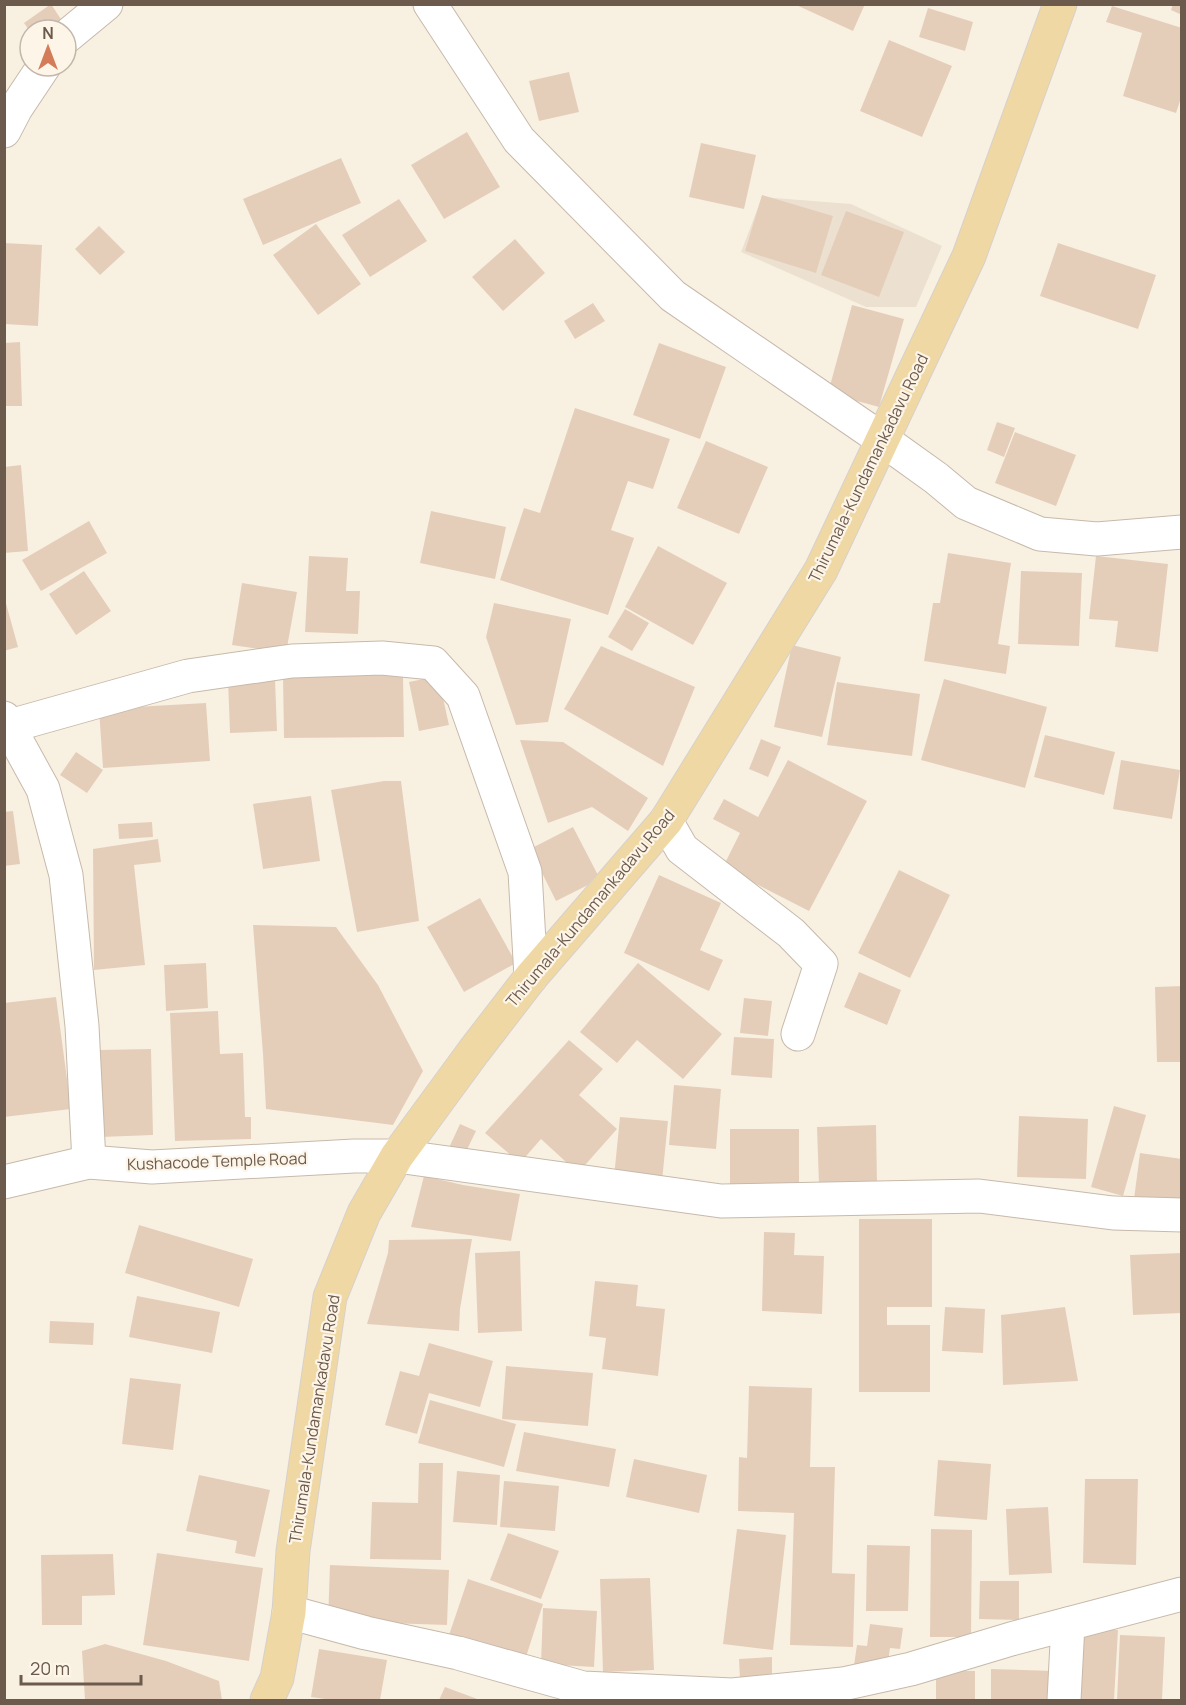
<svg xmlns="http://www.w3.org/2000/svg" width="1186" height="1705" viewBox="0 0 1186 1705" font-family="Manrope,sans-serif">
	<rect width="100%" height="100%" fill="#f8f1e2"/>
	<path fill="#ece1d0" d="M 762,197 L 851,204 L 942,246 L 916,307 L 866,307 L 741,252 Z"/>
	<g fill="#e5ceb9">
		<path d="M 51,4 L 66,27 L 62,30 L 29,30 L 24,23 Z"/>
		<path d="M 794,4 L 865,4 L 853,31 Z"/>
		<path d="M 1173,4 L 1182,4 L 1182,15 L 1171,10 Z"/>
		<path d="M 1112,6 L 1182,28 L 1182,95 L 1176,113 L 1123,96 L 1142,33 L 1106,22 Z"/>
		<path d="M 928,8 L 973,22 L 965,51 L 919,37 Z"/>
		<path d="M 889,40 L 952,66 L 922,137 L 860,111 Z"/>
		<path d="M 569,72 L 579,112 L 539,121 L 529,81 Z"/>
		<path d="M 467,132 L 500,187 L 444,219 L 411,165 Z"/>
		<path d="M 701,143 L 756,155 L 744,209 L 689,197 Z"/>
		<path d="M 341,158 L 361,203 L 263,245 L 243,199 Z"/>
		<path d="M 762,195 L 833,216 L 816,273 L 745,251 Z"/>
		<path d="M 399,199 L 427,241 L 370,277 L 342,235 Z"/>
		<path d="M 846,211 L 904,232 L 879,297 L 821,275 Z"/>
		<path d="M 316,224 L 361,284 L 318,315 L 273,255 Z"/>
		<path d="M 99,226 L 125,252 L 100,275 L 75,249 Z"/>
		<path d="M 515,239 L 545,273 L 503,311 L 472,277 Z"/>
		<path d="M 4,243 L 42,245 L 38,326 L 4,324 Z"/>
		<path d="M 1058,243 L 1156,275 L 1138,329 L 1040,296 Z"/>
		<path d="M 593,303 L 605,321 L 575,339 L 564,321 Z"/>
		<path d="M 852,305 L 904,319 L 879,407 L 828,393 Z"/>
		<path d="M 20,342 L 22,406 L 4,406 L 4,343 Z"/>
		<path d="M 659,343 L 726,367 L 700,439 L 633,415 Z"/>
		<path d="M 575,408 L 670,439 L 653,489 L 628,481 L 611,530 L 634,538 L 608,615 L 500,580 L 524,508 L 540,513 Z"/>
		<path d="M 997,422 L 1015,428 L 1004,457 L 987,450 Z"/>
		<path d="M 1015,432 L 1076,455 L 1056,506 L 995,483 Z"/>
		<path d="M 706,441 L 768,467 L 739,534 L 677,508 Z"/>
		<path d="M 21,465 L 28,551 L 4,553 L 4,467 Z"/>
		<path d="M 431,511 L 506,527 L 495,579 L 420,563 Z"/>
		<path d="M 89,521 L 107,553 L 41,591 L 22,560 Z"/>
		<path d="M 658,546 L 727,583 L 693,645 L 625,607 Z"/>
		<path d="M 948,553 L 1011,563 L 998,644 L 1010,646 L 1006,674 L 924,661 L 933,603 L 940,603 Z"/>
		<path d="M 309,556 L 348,558 L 346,591 L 360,591 L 358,634 L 305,632 Z"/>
		<path d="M 1096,556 L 1168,564 L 1158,652 L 1115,647 L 1118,621 L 1089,619 Z"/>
		<path d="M 84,571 L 111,611 L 76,635 L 49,594 Z"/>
		<path d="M 1021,571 L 1082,573 L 1079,646 L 1018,644 Z"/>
		<path d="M 242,583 L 297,592 L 286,653 L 232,645 Z"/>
		<path d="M 4,596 L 18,647 L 4,651 Z"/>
		<path d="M 494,603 L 571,619 L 548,722 L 516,725 L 486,637 Z"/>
		<path d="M 625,609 L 649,623 L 632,651 L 608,637 Z"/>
		<path d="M 792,645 L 841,657 L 822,737 L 774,727 Z"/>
		<path d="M 601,646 L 695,687 L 663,766 L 564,709 Z"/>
		<path d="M 403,675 L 404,737 L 284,738 L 283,676 Z"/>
		<path d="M 438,676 L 449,725 L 419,731 L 409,682 Z"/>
		<path d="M 275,679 L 277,731 L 230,733 L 228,680 Z"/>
		<path d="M 944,679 L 1047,707 L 1025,788 L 921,760 Z"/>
		<path d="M 837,682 L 920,694 L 912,756 L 827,745 Z"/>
		<path d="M 206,703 L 210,761 L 103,768 L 99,709 Z"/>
		<path d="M 1045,735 L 1115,752 L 1104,795 L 1034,777 Z"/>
		<path d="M 761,739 L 781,747 L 768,777 L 749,769 Z"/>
		<path d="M 520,740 L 563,742 L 648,798 L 628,831 L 592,807 L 548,823 Z"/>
		<path d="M 76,752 L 103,770 L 87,793 L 60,775 Z"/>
		<path d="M 788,760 L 867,801 L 809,911 L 723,867 L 740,833 L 713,819 L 724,799 L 758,817 Z"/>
		<path d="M 1121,760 L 1180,770 L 1172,819 L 1113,809 Z"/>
		<path d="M 384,781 L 401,781 L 419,921 L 357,932 L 331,790 Z"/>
		<path d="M 311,796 L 320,861 L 263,869 L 253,804 Z"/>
		<path d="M 13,811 L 20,864 L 4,866 L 4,812 Z"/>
		<path d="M 152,822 L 153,837 L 119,839 L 118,824 Z"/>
		<path d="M 573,827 L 600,879 L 556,901 L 530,849 Z"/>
		<path d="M 158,839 L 161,862 L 134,865 L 145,965 L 94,970 L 93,849 Z"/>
		<path d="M 899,870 L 950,895 L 910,978 L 858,953 Z"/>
		<path d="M 659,875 L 721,903 L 700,950 L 723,960 L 709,991 L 624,953 Z"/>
		<path d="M 480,898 L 516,963 L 464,992 L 427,927 Z"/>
		<path d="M 253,925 L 336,927 L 378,985 L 423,1071 L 393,1125 L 266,1109 L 263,1054 Z"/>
		<path d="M 206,963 L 208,1008 L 166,1011 L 164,965 Z"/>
		<path d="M 638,963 L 722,1034 L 683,1079 L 637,1040 L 617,1063 L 580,1032 Z"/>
		<path d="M 859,972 L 901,990 L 887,1025 L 844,1007 Z"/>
		<path d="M 1182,986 L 1182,1062 L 1157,1062 L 1155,987 Z"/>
		<path d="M 56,997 L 71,1109 L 4,1117 L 4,1003 Z"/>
		<path d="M 744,998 L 772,1001 L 768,1036 L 740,1033 Z"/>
		<path d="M 218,1011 L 220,1054 L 243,1053 L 245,1117 L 251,1117 L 251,1139 L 175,1141 L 170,1013 Z"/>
		<path d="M 734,1037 L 774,1039 L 772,1078 L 731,1075 Z"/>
		<path d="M 569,1040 L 603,1069 L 579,1095 L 617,1129 L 578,1173 L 541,1139 L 520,1163 L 485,1133 Z"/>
		<path d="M 151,1049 L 153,1135 L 101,1137 L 99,1050 Z"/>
		<path d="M 674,1085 L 721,1089 L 716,1149 L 669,1145 Z"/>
		<path d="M 1114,1106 L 1146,1115 L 1123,1196 L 1091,1187 Z"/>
		<path d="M 1019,1116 L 1088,1119 L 1086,1179 L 1017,1177 Z"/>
		<path d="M 620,1117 L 668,1121 L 662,1181 L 614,1177 Z"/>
		<path d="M 460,1124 L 476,1131 L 462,1160 L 447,1152 Z"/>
		<path d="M 876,1125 L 877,1183 L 819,1185 L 817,1127 Z"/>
		<rect x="730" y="1129" width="69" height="57"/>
		<path d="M 1140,1153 L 1182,1159 L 1182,1205 L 1134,1199 Z"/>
		<path d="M 424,1176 L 463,1185 L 520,1194 L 511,1241 L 411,1227 Z"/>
		<path d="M 859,1219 L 932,1219 L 932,1307 L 887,1307 L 887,1325 L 930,1325 L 930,1392 L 859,1392 Z"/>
		<path d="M 139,1225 L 253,1259 L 239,1307 L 125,1273 Z"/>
		<path d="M 764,1232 L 795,1233 L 794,1255 L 824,1256 L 822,1314 L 762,1311 Z"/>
		<path d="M 472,1239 L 460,1309 L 459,1331 L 367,1324 L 388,1253 L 389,1240 Z"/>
		<path d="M 520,1251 L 522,1331 L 478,1333 L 475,1253 Z"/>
		<path d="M 1182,1253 L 1182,1313 L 1133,1315 L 1130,1255 Z"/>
		<path d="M 595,1281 L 638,1285 L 636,1306 L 665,1309 L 658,1376 L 602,1369 L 606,1338 L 589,1336 Z"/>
		<path d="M 137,1296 L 220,1312 L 212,1353 L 129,1337 Z"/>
		<path d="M 945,1307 L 985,1309 L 983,1353 L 942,1351 Z"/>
		<path d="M 1065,1307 L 1078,1381 L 1003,1385 L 1001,1315 Z"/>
		<path d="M 50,1321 L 94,1323 L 93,1345 L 49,1343 Z"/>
		<path d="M 429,1343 L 493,1361 L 480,1407 L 429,1393 L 417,1434 L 385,1425 L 400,1371 L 419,1376 Z"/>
		<path d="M 506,1366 L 593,1373 L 588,1426 L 502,1419 Z"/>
		<path d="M 130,1378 L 181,1384 L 173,1450 L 122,1444 Z"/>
		<path d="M 749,1386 L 812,1388 L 810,1467 L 835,1467 L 832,1573 L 855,1574 L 853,1647 L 790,1645 L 794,1513 L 738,1511 L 739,1457 L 747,1458 Z"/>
		<path d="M 430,1400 L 516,1424 L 504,1467 L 418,1443 Z"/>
		<path d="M 524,1432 L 616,1449 L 609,1487 L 516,1471 Z"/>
		<path d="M 634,1459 L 707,1475 L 699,1513 L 626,1497 Z"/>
		<path d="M 938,1460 L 991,1464 L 987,1520 L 934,1516 Z"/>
		<path d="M 419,1463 L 443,1463 L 441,1560 L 370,1559 L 372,1502 L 418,1503 Z"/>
		<path d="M 457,1471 L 500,1475 L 497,1525 L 453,1522 Z"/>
		<path d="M 199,1475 L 270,1490 L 255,1557 L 235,1553 L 237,1541 L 186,1531 Z"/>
		<path d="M 1085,1479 L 1138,1479 L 1136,1565 L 1083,1563 Z"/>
		<path d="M 504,1481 L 559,1486 L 555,1531 L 500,1527 Z"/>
		<path d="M 1048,1507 L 1052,1573 L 1009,1575 L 1006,1509 Z"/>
		<path d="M 737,1529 L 786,1535 L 773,1650 L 723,1644 Z"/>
		<path d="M 931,1529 L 972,1530 L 971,1637 L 930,1637 Z"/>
		<path d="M 508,1533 L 559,1551 L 541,1599 L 490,1580 Z"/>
		<path d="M 867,1545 L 910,1546 L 908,1611 L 866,1611 Z"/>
		<path d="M 157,1553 L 263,1568 L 249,1661 L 143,1645 Z"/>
		<path d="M 113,1554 L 115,1595 L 82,1596 L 82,1625 L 42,1625 L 41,1555 Z"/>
		<path d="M 330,1565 L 449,1570 L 447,1625 L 328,1621 Z"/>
		<path d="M 650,1578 L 654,1670 L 603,1672 L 600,1579 Z"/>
		<path d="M 468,1579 L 543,1604 L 525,1660 L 449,1635 Z"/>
		<path d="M 980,1581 L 1019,1581 L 1019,1620 L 979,1619 Z"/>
		<path d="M 543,1608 L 597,1611 L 594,1667 L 541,1664 Z"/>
		<path d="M 870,1624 L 903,1628 L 900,1649 L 890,1648 L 887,1669 L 854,1665 L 857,1645 L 867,1646 Z"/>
		<path d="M 1073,1628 L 1118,1630 L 1114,1700 L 1070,1700 Z"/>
		<path d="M 1120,1635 L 1165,1637 L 1162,1700 L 1117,1700 Z"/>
		<path d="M 105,1644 L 166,1661 L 219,1681 L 222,1700 L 85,1700 L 82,1651 Z"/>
		<path d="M 319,1649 L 387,1660 L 380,1700 L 332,1700 L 311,1697 Z"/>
		<path d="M 772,1657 L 772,1679 L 740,1680 L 739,1659 Z"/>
		<path d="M 991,1669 L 1054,1671 L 1053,1700 L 991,1700 Z"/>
		<rect x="936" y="1671" width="39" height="29"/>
		<path d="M 445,1687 L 480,1700 L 439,1700 Z"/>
	</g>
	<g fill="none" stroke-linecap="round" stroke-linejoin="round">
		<defs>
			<g id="minor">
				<path d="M 430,4 L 519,140 L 673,296 L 883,440 L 936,478 L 966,503 L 1040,534 L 1097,539 L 1182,532"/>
				<path d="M 66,37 L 106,4"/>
				<path d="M 4,131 L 16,108 L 44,66"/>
				<path d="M 4,718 L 43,789 L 66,875 L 82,1026 L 89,1162"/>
				<path d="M 10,726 L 188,676 L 292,661 L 382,658 L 433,663 L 463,696 L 525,872 L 531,977"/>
				<path d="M 666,821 L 682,849 L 791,933 L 821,964 L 798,1034"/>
				<path d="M 4,1182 L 89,1162 L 152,1167 L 354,1156 L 397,1156 L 721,1201 L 979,1196 L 1113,1213 L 1182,1215"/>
				<path d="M 289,1612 L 366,1633 L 458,1653 L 583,1688 L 732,1695 L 843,1684 L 911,1669 L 1011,1639 L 1182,1594"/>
				<path d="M 1064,1700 L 1068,1624"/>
			</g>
			<path id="major" d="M 267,1700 L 277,1678 L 289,1612 L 293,1551 L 330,1297 L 364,1213 L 397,1156 L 474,1051 L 531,977 L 666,821 L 821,570 L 969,256 L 1060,4"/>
		</defs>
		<use href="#minor" stroke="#c7b9ab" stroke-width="35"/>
		<use href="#major" stroke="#d6d1cd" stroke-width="35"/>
		<use href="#minor" stroke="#fff" stroke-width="33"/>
		<use href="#major" stroke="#efd8a3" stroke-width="33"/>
	</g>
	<g text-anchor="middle" stroke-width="4.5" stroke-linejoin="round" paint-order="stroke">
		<g font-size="16" fill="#6c5a4c" stroke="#fcf5e8">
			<text transform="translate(868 468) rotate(-64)" y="6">Thirumala-Kundamankadavu Road</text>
			<text transform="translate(590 908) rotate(-50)" y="6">Thirumala-Kundamankadavu Road</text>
			<text transform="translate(217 1161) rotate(-2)" y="6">Kushacode Temple Road</text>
			<text transform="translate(314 1419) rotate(-81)" y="6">Thirumala-Kundamankadavu Road</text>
		</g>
	</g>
	<rect width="1186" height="1705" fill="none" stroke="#6c5a4c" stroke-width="12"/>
	<g transform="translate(48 48)"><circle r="28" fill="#fcf5e8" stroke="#c2b7aa" stroke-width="1.5"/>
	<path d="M0-4.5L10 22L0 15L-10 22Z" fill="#d37c57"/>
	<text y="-9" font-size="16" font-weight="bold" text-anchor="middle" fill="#6c5a4c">N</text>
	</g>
	<path d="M21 1675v9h120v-9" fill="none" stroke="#6c5a4c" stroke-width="3"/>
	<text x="30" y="1675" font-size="18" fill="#6c5a4c" stroke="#fcf5e8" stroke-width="4.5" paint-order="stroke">20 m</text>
</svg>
